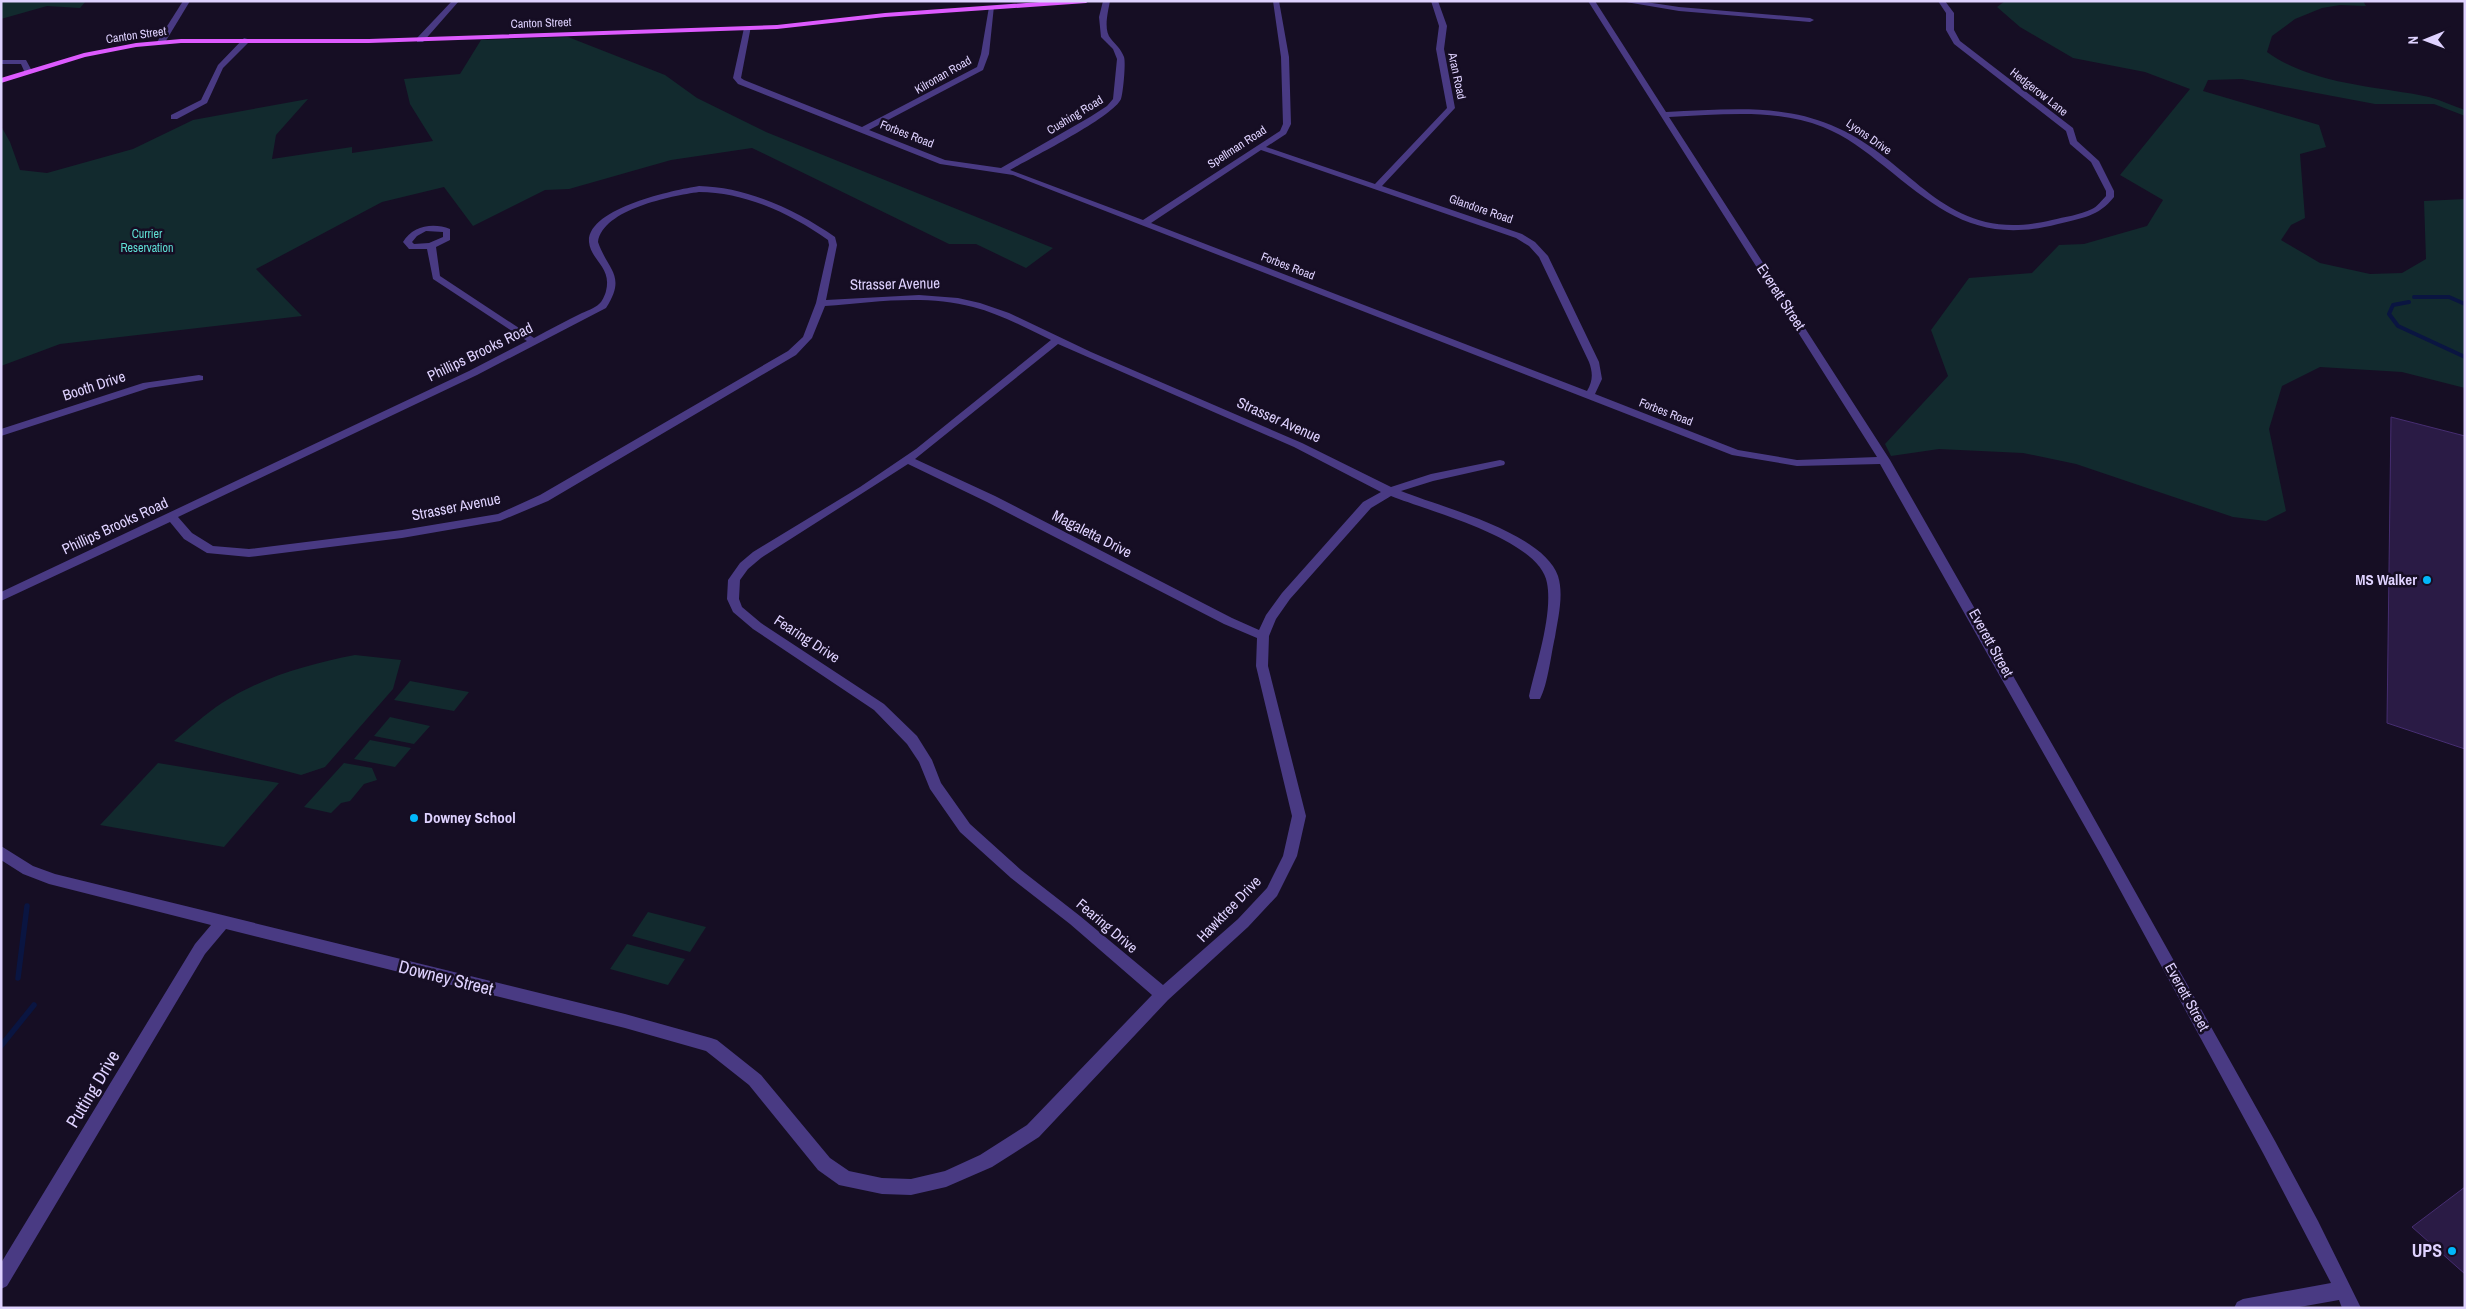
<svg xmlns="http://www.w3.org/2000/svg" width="2466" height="1309" viewBox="0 0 2466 1309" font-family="'Archivo Narrow',sans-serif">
	<rect width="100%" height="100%" fill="#160e24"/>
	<g fill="#122a2e">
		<path d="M 1,1 L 86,1 L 80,8 L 47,6 L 1,19 Z"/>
		<path d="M 2005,1 L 2363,1 L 2366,6 L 2340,5 L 2322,8 L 2295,19 L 2272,36 L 2267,52 C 2312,85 2376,86 2429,97 C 2441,100 2453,106 2465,110 L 2465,116 L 2434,104 L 2375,104 L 2242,79 L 2208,80 L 2203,91 L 2319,125 L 2326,147 L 2300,154 L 2305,218 L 2291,225 L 2281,240 L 2320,263 L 2370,274 L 2402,273 L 2426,259 L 2424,201 L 2465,199 L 2465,388 L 2402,372 L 2320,367 L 2282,386 L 2269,429 L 2286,511 L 2266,521 L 2233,517 L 2076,464 L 2023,453 L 1939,449 L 1891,456 L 1885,444 L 1948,376 L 1931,330 L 1969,278 L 2032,273 L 2059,245 L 2084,244 L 2147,226 L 2163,200 L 2120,175 L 2190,89 L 2145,72 L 2073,58 L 2020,27 L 1997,7 Z"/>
		<path d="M 568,37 L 665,75 L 697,98 L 766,132 L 1053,248 L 1026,268 L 976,244 L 949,244 L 752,148 L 671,160 L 569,189 L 545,190 L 473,226 L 444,187 L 382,202 L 256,269 L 302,316 L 60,344 L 1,366 L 1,126 L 10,142 L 20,170 L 47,173 L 133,149 L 193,120 L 308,99 L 276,135 L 272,159 L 352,147 L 352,153 L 433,141 L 410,104 L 404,79 L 460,74 L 481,40 Z"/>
		<path d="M 355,655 L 401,660 L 393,689 L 325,767 L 301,775 L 174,741 C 189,729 205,714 222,703 C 262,677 309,664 355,655 Z"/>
		<path d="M 410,681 L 469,692 L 454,711 L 394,700 Z"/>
		<path d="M 390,717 L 430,726 L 414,744 L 374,736 Z"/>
		<path d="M 370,740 L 411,748 L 395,767 L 354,759 Z"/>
		<path d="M 158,763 L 279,783 L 224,847 L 100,825 Z"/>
		<path d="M 344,763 L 372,768 L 377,780 L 364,784 L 350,801 L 341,803 L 331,813 L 304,807 Z"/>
		<path d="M 648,912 L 706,927 L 690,952 L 632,936 Z"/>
		<path d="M 627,944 L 685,959 L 668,985 L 610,969 Z"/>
	</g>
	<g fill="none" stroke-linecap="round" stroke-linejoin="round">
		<g stroke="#0a1541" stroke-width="4">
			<path d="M 2414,297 L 2449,297 L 2465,304"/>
			<path d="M 2409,302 L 2393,305 L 2389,314 L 2398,326 L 2465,357"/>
		</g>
		<g stroke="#0a1541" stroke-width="5.5">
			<path d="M 18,978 L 27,906"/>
			<path d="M 1,1046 L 34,1005"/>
		</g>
	</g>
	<g fill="#2a1b45" stroke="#462d71">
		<path d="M 2391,417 L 2465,436 L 2465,749 L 2387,723 Z"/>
		<path d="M 2465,1187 L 2465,1274 L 2412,1227 Z"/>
	</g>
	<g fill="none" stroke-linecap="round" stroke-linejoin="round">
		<g fill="#493a83" fill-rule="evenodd">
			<path d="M 183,1 L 190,1 L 164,44 L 158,44 L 157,42 Z"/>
			<path d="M 452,1 L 459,1 L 423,42 L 417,42 L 417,38 Z"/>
			<path d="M 1103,1 L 1110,1 C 1108,12 1103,30 1111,39 C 1116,45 1121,49 1124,57 C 1126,63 1123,94 1121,99 C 1113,117 1031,158 1010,170 L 1143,220 L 1280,131 L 1283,124 L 1281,57 L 1273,1 L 1279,1 L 1289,57 L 1291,124 L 1286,134 L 1266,147 L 1375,184 L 1447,108 L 1436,49 L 1439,26 L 1431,1 L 1438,1 L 1447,26 L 1444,49 L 1455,108 L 1382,186 L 1522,234 L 1535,242 L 1548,256 L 1599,362 L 1602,379 L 1595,394 L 1738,450 L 1797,460 L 1877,457 L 1588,1 L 1595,1 L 1666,112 C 1722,110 1779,103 1831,125 C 1915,159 1943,247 2052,220 C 2064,217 2080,215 2092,209 C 2097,207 2102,200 2106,196 L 2106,191 L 2091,162 L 2070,144 L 2066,131 L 1954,44 L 1946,30 L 1946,13 L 1938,1 L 1945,1 L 1954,13 L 1954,30 L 1960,41 L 2073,128 L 2077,141 L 2099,161 L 2114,191 L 2114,197 C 2098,217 2082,218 2058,224 C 1980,244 1942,213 1884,166 C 1865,151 1846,136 1823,127 C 1774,108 1721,115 1669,117 L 1890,460 L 2072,779 L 2275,1141 L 2318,1221 L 2361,1308 L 2342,1308 L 2339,1300 L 2294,1308 L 2234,1308 L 2237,1302 L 2243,1299 L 2331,1283 L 2263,1153 L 2101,855 L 1880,464 L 1797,466 L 1732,455 L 1013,175 L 940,164 L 738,84 L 733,78 L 744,28 L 751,26 L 741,78 L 744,80 L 862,127 L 977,67 L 981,54 L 989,7 L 994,6 L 989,54 L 983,70 L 869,130 L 945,160 L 1001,168 L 1090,117 L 1107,106 L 1113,99 L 1117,59 L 1113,49 L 1101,37 L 1099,17 ZM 1261,150 L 1516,238 L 1529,246 L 1539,257 L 1589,362 C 1593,373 1593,381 1587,391 L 1151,223 Z"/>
			<path d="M 1620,1 L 1639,1 L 1679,7 L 1810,18 L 1814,20 L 1810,22 L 1679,11 Z"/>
			<path d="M 244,38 L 251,40 L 223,68 L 207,103 L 177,119 L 171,119 L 171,115 L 201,100 L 218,65 Z"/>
			<path d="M 1,60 L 26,60 L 32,71 L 25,73 L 21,64 L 1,64 Z"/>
			<path d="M 699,186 C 747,187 796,210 835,237 L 837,245 L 826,300 L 919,295 L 958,298 L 980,303 L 1009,313 L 1091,352 L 1302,443 L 1391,487 L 1431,474 L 1500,460 L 1504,461 L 1505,463 L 1504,465 L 1433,481 L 1401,491 C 1440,507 1543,532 1558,576 C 1564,595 1558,618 1555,637 C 1551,654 1548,684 1540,699 L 1530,699 L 1529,696 C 1536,665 1553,614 1547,583 C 1540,539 1428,511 1391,496 L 1371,508 L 1290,599 L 1276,619 L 1269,636 L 1268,666 L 1306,816 L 1297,856 L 1277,896 L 1248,927 L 1168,1000 L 1039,1137 L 992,1167 L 946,1187 L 911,1195 L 882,1194 L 839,1185 L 818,1170 L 749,1085 L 706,1051 L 625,1028 L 226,929 L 205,954 L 7,1286 L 1,1289 L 1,1263 L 195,944 L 211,925 L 49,884 L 23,874 L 1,860 L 1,846 L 33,866 L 55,874 L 625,1014 L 711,1038 L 717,1040 L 761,1075 L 830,1158 L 849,1171 L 882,1178 L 911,1179 L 945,1171 L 980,1155 L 1027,1125 L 1152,995 L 1070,924 L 1011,878 L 960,832 L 930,789 L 919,762 L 907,744 L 874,710 L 753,629 L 733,612 L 727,599 L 728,580 L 740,563 L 753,552 L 860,487 L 916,449 L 1051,340 C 1026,328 1000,314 973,307 C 925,294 874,302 825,306 L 812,338 L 796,355 L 548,501 L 500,521 L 402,538 L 249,557 L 207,553 L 184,539 L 170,522 L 1,601 L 1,592 L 469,371 L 527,341 L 433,279 L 427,249 L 409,249 L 403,242 C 412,226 433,222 450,229 L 450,240 L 436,247 L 440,276 L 534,338 C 550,329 566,321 582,313 C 587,311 595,308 599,304 C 602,302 605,295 606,291 C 612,267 591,261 589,242 C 587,208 674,190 699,186 ZM 699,192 C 745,192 791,214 828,240 L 829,245 L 816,303 L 803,337 L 788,351 L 540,495 L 498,514 L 402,530 L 249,549 L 213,546 L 192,533 L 178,517 L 477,375 L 606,308 C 627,275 608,271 598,242 C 603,209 671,196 699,192 ZM 426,231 L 443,232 L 443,237 L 429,243 L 414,244 L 412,242 L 417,236 ZM 1058,344 L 1294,447 L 1381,492 L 1363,502 L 1282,593 L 1266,615 L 1259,630 L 1232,618 L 995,496 L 915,459 ZM 908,464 L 987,502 L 1224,624 L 1257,638 L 1256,666 L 1292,816 L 1283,856 L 1267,888 L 1238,919 L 1163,985 L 1080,916 L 1021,870 L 970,824 L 941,783 L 932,760 L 917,736 L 884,704 L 761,623 L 742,607 L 739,599 L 740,580 L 748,569 L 761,558 Z"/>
			<path d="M 199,375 L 203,376 L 203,380 L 149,388 L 1,436 L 1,429 L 143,383 Z"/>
		</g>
		<path fill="#dd5afe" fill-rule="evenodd" d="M 1053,1 L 1089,1 L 1086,3 L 885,17 L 777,29 L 369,43 L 181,43 L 136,47 L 85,57 L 1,83 L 1,78 L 84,53 L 136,43 L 181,39 L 369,39 L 777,25 L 885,13 Z"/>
	</g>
	<g fill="#02b7fa" stroke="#160e24" stroke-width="2">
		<circle cx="2427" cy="580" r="5"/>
		<circle cx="414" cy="818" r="5"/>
		<circle cx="2452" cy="1251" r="5"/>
	</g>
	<g text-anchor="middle" stroke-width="5" stroke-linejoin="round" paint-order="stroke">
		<g font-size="12" fill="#dfd2ff" stroke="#160e24">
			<text transform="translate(541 23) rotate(-2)" y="4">Canton Street</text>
			<text transform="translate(136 35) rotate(-8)" y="4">Canton Street</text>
			<text transform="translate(943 75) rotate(-30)" y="4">Kilronan Road</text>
			<text transform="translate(1457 76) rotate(78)" y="4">Aran Road</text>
			<text transform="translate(2039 92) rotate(38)" y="4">Hedgerow Lane</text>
			<text transform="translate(1075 115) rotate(-31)" y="4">Cushing Road</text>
			<text transform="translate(907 134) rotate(21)" y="4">Forbes Road</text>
			<text transform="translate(1869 137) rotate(35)" y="4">Lyons Drive</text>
			<text transform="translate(1237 147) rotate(-33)" y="4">Spellman Road</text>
			<text transform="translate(1481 209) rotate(19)" y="4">Glandore Road</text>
			<text transform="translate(1288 266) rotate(21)" y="4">Forbes Road</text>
			<text transform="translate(1666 412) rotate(21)" y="4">Forbes Road</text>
		</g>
		<g font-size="12" fill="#5eded4" stroke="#160e24">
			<text x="147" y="238">Currier<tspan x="147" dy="14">Reservation</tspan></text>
		</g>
		<g font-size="15" fill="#dfd2ff" stroke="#160e24">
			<text transform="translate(895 284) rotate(-1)" y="5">Strasser Avenue</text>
			<text transform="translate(1781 297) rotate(57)" y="5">Everett Street</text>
			<text transform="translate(480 352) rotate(-26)" y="5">Phillips Brooks Road</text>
			<text transform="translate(94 386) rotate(-18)" y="5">Booth Drive</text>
			<text transform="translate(1279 420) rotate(24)" y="5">Strasser Avenue</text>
			<text transform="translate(456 507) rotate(-11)" y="5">Strasser Avenue</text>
			<text transform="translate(115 526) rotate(-25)" y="5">Phillips Brooks Road</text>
			<text transform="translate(1092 534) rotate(27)" y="5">Magaletta Drive</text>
			<text transform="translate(807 639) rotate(33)" y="5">Fearing Drive</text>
			<text transform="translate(1991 643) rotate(61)" y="5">Everett Street</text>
			<text transform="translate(1229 909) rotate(-46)" y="5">Hawktree Drive</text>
			<text transform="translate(1107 926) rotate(40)" y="5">Fearing Drive</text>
			<text transform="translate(2187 997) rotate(61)" y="5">Everett Street</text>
		</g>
		<g font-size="15" font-weight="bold" fill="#dfd2ff" stroke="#160e24" text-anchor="end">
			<text x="2417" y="585">MS Walker</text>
			<text x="424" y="823" text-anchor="start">Downey School</text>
		</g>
		<g font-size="18" fill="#dfd2ff" stroke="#160e24">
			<text transform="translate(446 978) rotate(14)" y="6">Downey Street</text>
			<text transform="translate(93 1089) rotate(-59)" y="6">Putting Drive</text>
		</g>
		<g font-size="18" font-weight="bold" fill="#dfd2ff" stroke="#160e24" text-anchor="end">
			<text x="2442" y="1257">UPS</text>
		</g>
	</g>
	<rect width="2466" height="1309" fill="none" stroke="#dfd2ff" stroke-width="5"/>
	<g transform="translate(2426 40) rotate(269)" stroke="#160e24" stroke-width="4" paint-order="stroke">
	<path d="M0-4L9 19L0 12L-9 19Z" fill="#dfd2ff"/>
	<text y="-8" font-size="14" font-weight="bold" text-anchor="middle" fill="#dfd2ff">N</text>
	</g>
</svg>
